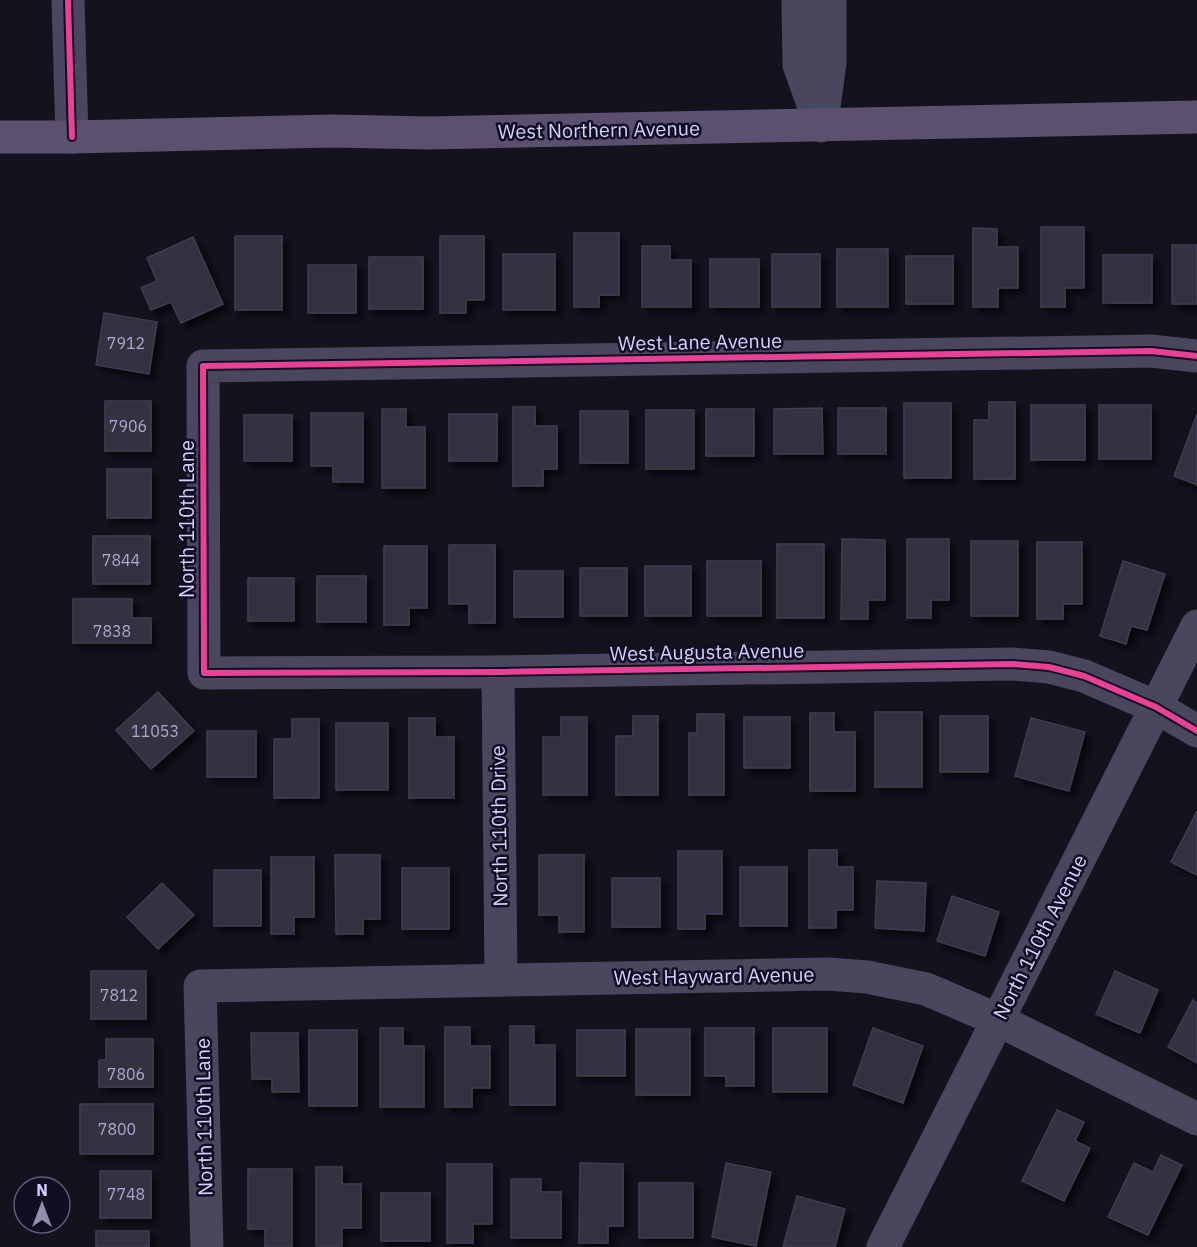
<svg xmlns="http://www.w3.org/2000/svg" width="1197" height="1247" viewBox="0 0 1197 1247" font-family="'IBM Plex Sans',sans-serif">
	<defs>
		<filter id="shadow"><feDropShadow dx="5.5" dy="5.5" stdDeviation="3" flood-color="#0009"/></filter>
	</defs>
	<rect width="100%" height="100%" fill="#14121d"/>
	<g fill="#323040" stroke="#403c51" stroke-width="1.5" filter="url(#shadow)">
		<path d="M 1041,227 L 1084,227 L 1084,288 L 1065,288 L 1065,307 L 1041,307 Z"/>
		<path d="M 973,228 L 997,229 L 997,247 L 1018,247 L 1018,288 L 998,288 L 998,307 L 973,307 Z"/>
		<path d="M 574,233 L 619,233 L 619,295 L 599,295 L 599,307 L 574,307 Z"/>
		<rect x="235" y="236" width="47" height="74"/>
		<path d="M 440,236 L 484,236 L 484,300 L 466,300 L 466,313 L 440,313 Z"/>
		<path d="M 193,237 L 223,304 L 181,323 L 171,302 L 151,310 L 141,288 L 157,281 L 147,258 Z"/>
		<rect x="1172" y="245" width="25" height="59"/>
		<path d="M 642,246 L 670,246 L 670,260 L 691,260 L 691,307 L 642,307 Z"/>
		<rect x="837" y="249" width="51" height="58"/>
		<rect x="503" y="254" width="52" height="56"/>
		<rect x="772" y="254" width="48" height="53"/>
		<rect x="1103" y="255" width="49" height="48"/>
		<rect x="906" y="256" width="47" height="48"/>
		<rect x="369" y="257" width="54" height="52"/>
		<rect x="710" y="259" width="49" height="48"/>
		<rect x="308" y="265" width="48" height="48"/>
		<path d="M 104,313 L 157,322 L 149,374 L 96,365 Z"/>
		<rect x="105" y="401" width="46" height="50"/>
		<path d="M 989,402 L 1015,402 L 1015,479 L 974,479 L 974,420 L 989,420 Z"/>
		<rect x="904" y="403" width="47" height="75"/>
		<rect x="1031" y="405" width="54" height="55"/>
		<rect x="1099" y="405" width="52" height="54"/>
		<path d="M 513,407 L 535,407 L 535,426 L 557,426 L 557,469 L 543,469 L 543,486 L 513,486 Z"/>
		<path d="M 822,408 L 823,454 L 774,454 L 774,409 Z"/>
		<rect x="838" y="408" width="48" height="46"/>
		<path d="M 382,409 L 406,409 L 406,427 L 425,427 L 425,488 L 382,488 Z"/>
		<rect x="706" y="409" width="48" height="47"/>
		<rect x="646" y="410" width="48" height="59"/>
		<rect x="580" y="411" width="48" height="52"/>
		<path d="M 311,413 L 363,413 L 363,482 L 333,482 L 333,466 L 311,466 Z"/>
		<rect x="449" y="414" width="48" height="47"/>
		<path d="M 1197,414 L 1197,485 L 1174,476 Z"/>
		<rect x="244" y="415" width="48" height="46"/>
		<rect x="107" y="469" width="44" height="49"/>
		<rect x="93" y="536" width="57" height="48"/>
		<path d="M 842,539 L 885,540 L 885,600 L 868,600 L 868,619 L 841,619 Z"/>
		<path d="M 907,539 L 949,539 L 949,600 L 931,600 L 931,618 L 907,618 Z"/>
		<rect x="971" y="541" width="47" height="75"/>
		<path d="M 1037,542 L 1082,542 L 1082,604 L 1063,604 L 1063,619 L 1037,619 Z"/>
		<rect x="777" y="544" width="47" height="74"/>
		<path d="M 449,545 L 495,545 L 495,623 L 469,623 L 469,604 L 449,604 Z"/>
		<path d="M 384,546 L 427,546 L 427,608 L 409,608 L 409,625 L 384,625 Z"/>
		<rect x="707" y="561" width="54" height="55"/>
		<path d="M 1123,561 L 1165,574 L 1147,630 L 1131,626 L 1126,644 L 1100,636 Z"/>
		<rect x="645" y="566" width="46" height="50"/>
		<rect x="580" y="568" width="47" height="48"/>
		<rect x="514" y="571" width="49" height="46"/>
		<rect x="317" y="576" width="49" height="46"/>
		<rect x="248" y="578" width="46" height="43"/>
		<path d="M 73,599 L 132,599 L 132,618 L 151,618 L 151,643 L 73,643 Z"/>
		<path d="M 158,692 L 194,731 L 151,769 L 116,730 Z"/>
		<rect x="875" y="712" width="47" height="75"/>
		<path d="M 810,713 L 834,713 L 834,732 L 855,732 L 855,791 L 810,791 Z"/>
		<path d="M 697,714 L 724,714 L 724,795 L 689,795 L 689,733 L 697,733 Z"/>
		<path d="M 633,716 L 658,716 L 658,795 L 616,795 L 616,736 L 633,736 Z"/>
		<rect x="940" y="716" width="48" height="56"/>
		<path d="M 561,717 L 587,717 L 587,795 L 543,795 L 543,737 L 561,737 Z"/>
		<rect x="744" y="717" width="46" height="51"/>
		<path d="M 409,718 L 435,718 L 435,737 L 454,737 L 454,798 L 409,798 Z"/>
		<path d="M 1031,718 L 1085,732 L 1069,791 L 1015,776 Z"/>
		<path d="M 292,719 L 319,719 L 319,798 L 274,798 L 274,739 L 292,739 Z"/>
		<rect x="336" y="723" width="52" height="67"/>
		<rect x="207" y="731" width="49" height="46"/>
		<path d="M 1197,811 L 1197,875 L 1171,862 Z"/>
		<path d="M 809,850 L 837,850 L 837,867 L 853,867 L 853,910 L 836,910 L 836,928 L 809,928 Z"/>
		<path d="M 678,851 L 722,851 L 722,914 L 705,914 L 705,929 L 678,929 Z"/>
		<path d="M 335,855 L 380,855 L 380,919 L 363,919 L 363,934 L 336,934 Z"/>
		<path d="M 539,855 L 584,855 L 584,932 L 559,932 L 559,915 L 539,915 Z"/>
		<path d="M 271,857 L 314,857 L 314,917 L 294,917 L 294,934 L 271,934 Z"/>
		<rect x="740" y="867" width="47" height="59"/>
		<rect x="402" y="868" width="47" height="61"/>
		<rect x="214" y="870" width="47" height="56"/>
		<rect x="612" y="878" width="48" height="49"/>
		<path d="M 877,881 L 926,883 L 924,931 L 875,928 Z"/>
		<path d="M 162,883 L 194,915 L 158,949 L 127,917 Z"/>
		<path d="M 952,896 L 999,912 L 985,956 L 937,941 Z"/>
		<rect x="91" y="971" width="55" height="48"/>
		<path d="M 1115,971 L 1158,990 L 1140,1033 L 1096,1014 Z"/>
		<path d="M 1193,1000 L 1197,1003 L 1197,1063 L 1168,1047 Z"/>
		<path d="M 510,1026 L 534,1026 L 534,1045 L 555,1045 L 555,1105 L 510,1105 Z"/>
		<path d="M 445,1027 L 470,1027 L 470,1046 L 490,1046 L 490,1088 L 472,1088 L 472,1107 L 445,1107 Z"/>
		<path d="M 380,1028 L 403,1028 L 403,1046 L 424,1046 L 424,1107 L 380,1107 Z"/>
		<path d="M 705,1028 L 754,1028 L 754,1086 L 726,1086 L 726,1076 L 705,1076 Z"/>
		<rect x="773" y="1028" width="54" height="64"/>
		<path d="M 873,1028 L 923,1046 L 903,1103 L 853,1085 Z"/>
		<rect x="636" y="1029" width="54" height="66"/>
		<rect x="309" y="1030" width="48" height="76"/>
		<rect x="577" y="1030" width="48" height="46"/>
		<path d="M 251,1033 L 298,1033 L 299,1092 L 272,1092 L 272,1079 L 252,1079 Z"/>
		<path d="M 106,1039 L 153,1039 L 153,1087 L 99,1087 L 99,1060 L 106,1060 Z"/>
		<rect x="80" y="1104" width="73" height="50"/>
		<path d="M 1057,1110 L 1084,1122 L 1075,1141 L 1090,1148 L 1064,1201 L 1022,1181 Z"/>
		<path d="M 1161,1155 L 1182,1165 L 1148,1235 L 1108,1217 L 1134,1163 L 1153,1172 Z"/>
		<path d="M 580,1163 L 623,1164 L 623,1226 L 608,1226 L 608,1243 L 579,1243 Z"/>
		<path d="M 726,1163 L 771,1172 L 756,1246 L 712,1237 Z"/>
		<path d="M 447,1164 L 492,1164 L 492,1224 L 473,1224 L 473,1243 L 447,1243 Z"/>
		<path d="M 316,1167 L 342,1167 L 342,1184 L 361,1184 L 361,1228 L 342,1228 L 342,1246 L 316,1246 Z"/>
		<path d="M 248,1169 L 292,1169 L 292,1247 L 265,1247 L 265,1229 L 248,1229 Z"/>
		<rect x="100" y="1171" width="51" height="47"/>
		<path d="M 511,1179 L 541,1179 L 541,1192 L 561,1192 L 561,1238 L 511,1238 Z"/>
		<rect x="639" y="1183" width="54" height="55"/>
		<rect x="381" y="1193" width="49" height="48"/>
		<path d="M 797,1196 L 845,1209 L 835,1247 L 783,1247 Z"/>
		<rect x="96" y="1231" width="53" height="16"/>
	</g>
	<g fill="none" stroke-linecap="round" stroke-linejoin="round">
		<g stroke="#48475e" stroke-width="33">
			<path d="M 68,0 L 72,137"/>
			<path d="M 798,0 L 799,65 L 821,126"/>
			<path d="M 822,121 L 830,63 L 830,0"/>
			<path d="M 1197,356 L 1151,351 L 203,366 L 204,673 L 498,672 L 1013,664 L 1049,667 L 1084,676 L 1156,707 L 1197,731"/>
			<path d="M 498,672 L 501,980"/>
			<path d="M 207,1247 L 200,986 L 828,974 L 867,977 L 926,989 L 998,1020 L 1197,1119"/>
			<path d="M 883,1247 L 1197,626"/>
		</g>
		<path stroke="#5b516f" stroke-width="33" d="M 0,137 L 72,137 L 333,131 L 429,133 L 1197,117"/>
		<defs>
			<g id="cycleway">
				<path d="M 68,0 L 72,137"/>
				<path d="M 1197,356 L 1151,351 L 203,366 L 204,673 L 498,672 L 1013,664 L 1049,667 L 1084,676 L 1156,707 L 1197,731"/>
			</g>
		</defs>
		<use href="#cycleway" stroke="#110e22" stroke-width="10"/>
		<use href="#cycleway" stroke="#ea4096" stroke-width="6"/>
	</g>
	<g text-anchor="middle" stroke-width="5" stroke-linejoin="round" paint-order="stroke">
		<g font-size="16" fill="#aca8cf">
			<text x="126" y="349">7912</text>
			<text x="128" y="432">7906</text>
			<text x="121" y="566">7844</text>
			<text x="112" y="637">7838</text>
			<text x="155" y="737">11053</text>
			<text x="119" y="1001">7812</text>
			<text x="126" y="1080">7806</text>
			<text x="117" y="1135">7800</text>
			<text x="126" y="1200">7748</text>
		</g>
		<g font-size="20" fill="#d4d0ff" stroke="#110e22">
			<text transform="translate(599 130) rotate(-1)" y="7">West Northern Avenue</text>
			<text transform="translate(700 342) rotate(-1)" y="7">West Lane Avenue</text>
			<text transform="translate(187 519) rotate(-90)" y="7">North 110th Lane</text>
			<text transform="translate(707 652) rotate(-1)" y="7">West Augusta Avenue</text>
			<text transform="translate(499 826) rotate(-91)" y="7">North 110th Drive</text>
			<text transform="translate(1040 937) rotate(-63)" y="7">North 110th Avenue</text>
			<text transform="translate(714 976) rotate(-1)" y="7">West Hayward Avenue</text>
			<text transform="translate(204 1117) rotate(-91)" y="7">North 110th Lane</text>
		</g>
	</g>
	<g transform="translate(42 1205)"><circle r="28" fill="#110e22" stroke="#5f5c7a" stroke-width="1.5"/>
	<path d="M0-4.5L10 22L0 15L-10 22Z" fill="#918eb0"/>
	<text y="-9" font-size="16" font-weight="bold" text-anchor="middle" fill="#d4d0ff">N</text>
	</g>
</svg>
